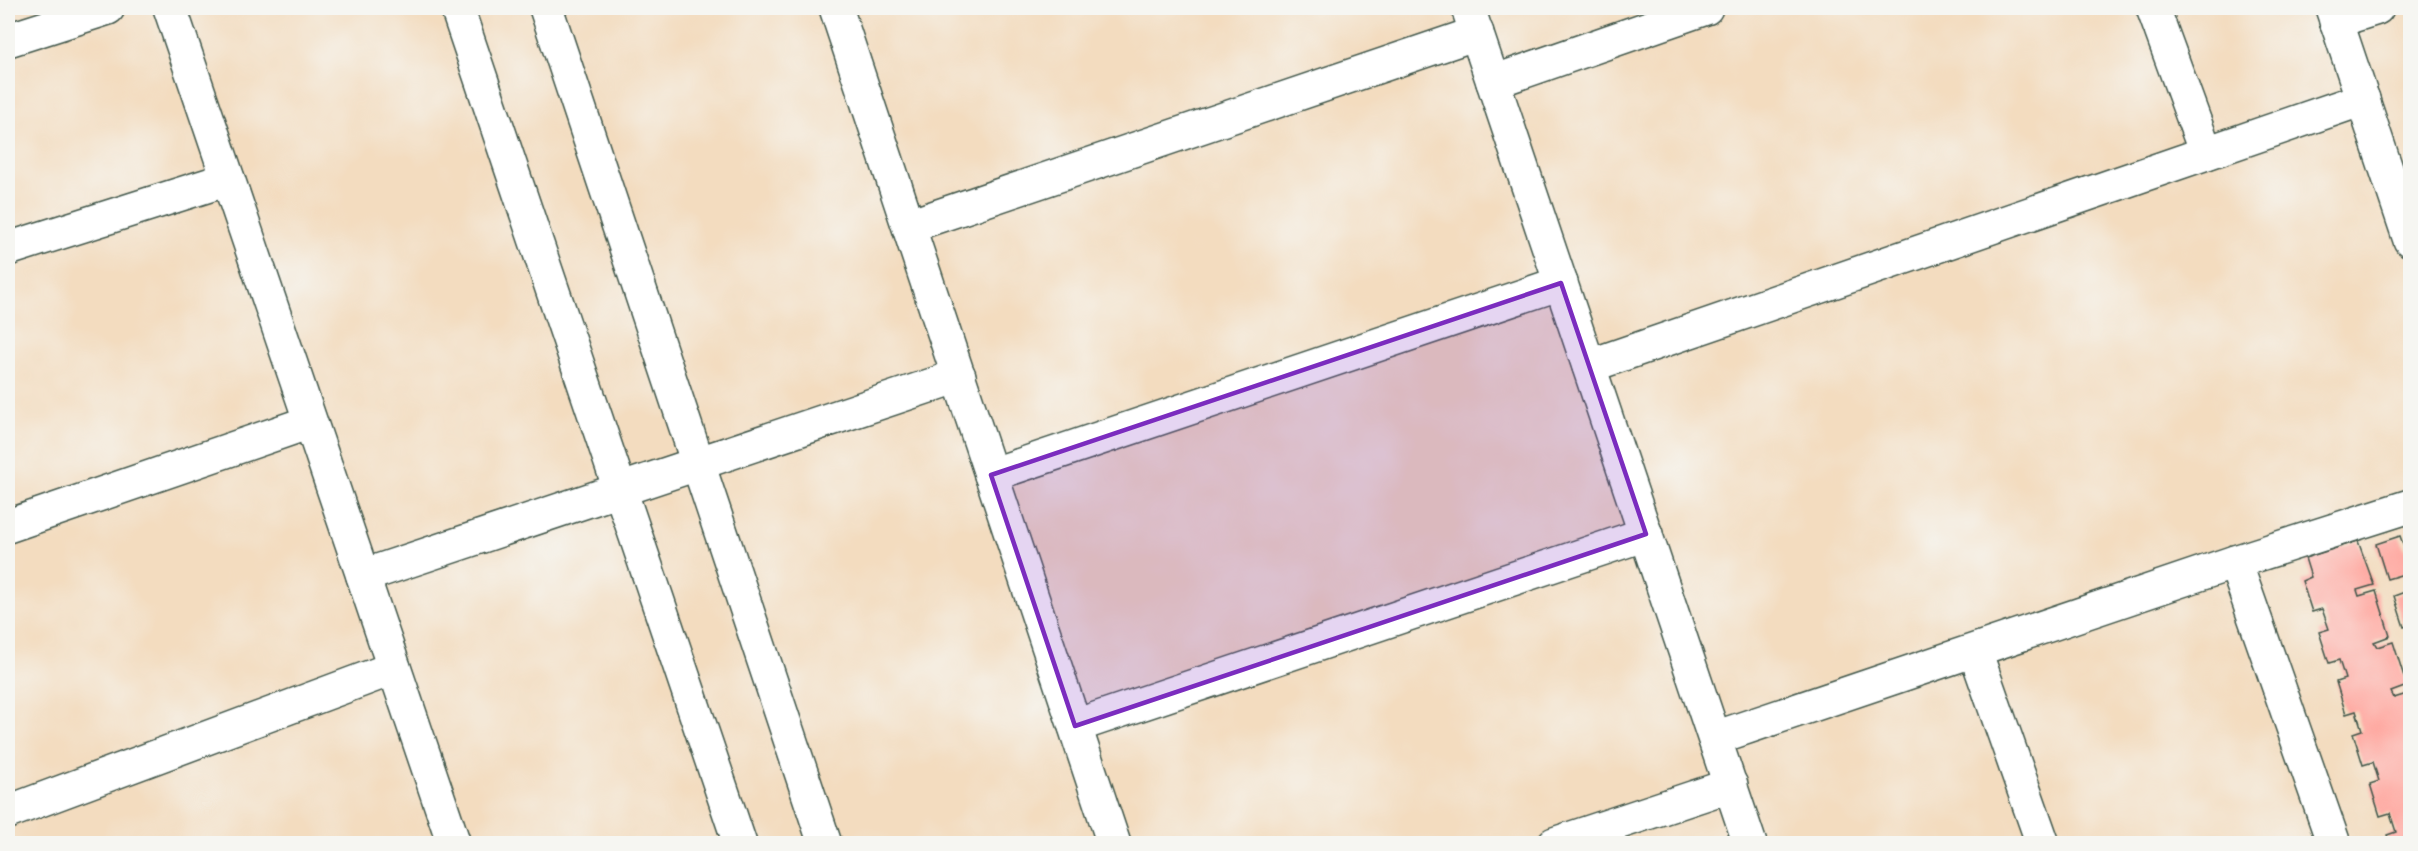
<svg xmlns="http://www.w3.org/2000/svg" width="2418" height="851" viewBox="0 0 2418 851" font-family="'Sorts Mill Goudy',serif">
	<rect width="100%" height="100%" fill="#f6f6f2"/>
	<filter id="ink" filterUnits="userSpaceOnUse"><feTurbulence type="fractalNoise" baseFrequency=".0167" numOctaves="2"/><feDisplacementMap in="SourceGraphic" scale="12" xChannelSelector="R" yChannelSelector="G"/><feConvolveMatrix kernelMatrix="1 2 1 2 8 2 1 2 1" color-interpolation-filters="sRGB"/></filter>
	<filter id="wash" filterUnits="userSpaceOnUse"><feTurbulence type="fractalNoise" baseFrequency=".008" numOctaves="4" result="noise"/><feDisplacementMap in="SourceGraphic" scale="24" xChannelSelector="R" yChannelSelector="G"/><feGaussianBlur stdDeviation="1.35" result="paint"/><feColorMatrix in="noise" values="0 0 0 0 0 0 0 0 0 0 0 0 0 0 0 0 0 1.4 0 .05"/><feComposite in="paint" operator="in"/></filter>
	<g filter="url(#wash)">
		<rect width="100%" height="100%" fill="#f3dcbf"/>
		<g id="blocks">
			<g fill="#ffa69e">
				<path d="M 2400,536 L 2406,552 L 2410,550 L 2410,581 L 2407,583 L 2404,574 L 2387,579 L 2376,544 Z"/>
				<path d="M 2358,541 L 2374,585 L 2357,590 L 2359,596 L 2376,591 L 2390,636 L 2374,642 L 2377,647 L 2393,642 L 2407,686 L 2391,692 L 2394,698 L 2410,693 L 2410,742 L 2408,743 L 2410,749 L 2410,844 L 2390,844 L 2387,835 L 2396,832 L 2390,813 L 2380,816 L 2370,784 L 2379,781 L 2373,762 L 2363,765 L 2353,733 L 2362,730 L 2356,711 L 2346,714 L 2336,682 L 2345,679 L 2339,660 L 2329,663 L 2319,632 L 2329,629 L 2322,609 L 2312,612 L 2302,581 L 2311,577 L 2305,558 Z"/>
				<path d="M 2410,590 L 2410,625 L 2404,627 L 2394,596 Z"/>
			</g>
		</g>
	</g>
	<g filter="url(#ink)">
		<use href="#blocks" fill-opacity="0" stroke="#3f5549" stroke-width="1.5"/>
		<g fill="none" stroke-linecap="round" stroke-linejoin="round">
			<defs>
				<g id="street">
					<path d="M 170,8 L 454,844"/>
					<path d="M 457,8 L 740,844"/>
					<path d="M 546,8 L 825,844"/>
					<path d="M 836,8 L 1114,844"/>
					<path d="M 1468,8 L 1750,844"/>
					<path d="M 2153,8 L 2206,153"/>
					<path d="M 2332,8 L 2410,240"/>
					<path d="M 2336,21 L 2377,8"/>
					<path d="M 8,40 L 108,8"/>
					<path d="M 1493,82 L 1706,8"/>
					<path d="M 909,226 L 1477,33"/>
					<path d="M 8,249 L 228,179"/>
					<path d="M 1589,366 L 2363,99"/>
					<path d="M 991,475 L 1561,283"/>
					<path d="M 8,526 L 310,422"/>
					<path d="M 2235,562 L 2334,844"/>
					<path d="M 363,576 L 959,376"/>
					<path d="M 1975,651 L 2043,844"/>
					<path d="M 1075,726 L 1646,534"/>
					<path d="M 1715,738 L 2235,562 L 2410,506"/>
					<path d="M 8,812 L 394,668"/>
					<path d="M 1554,844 L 1731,785"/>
				</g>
			</defs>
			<use href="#street" stroke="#3f5549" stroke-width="36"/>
			<use href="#street" stroke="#fff" stroke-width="33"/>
		</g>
	</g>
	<path fill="#7b2cbf" fill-opacity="0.2" stroke="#7b2cbf" stroke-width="4.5" stroke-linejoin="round" d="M 1561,283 L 1646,534 L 1075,726 L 991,475 Z"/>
	<rect width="2418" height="851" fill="none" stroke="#f6f6f2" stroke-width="30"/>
</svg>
